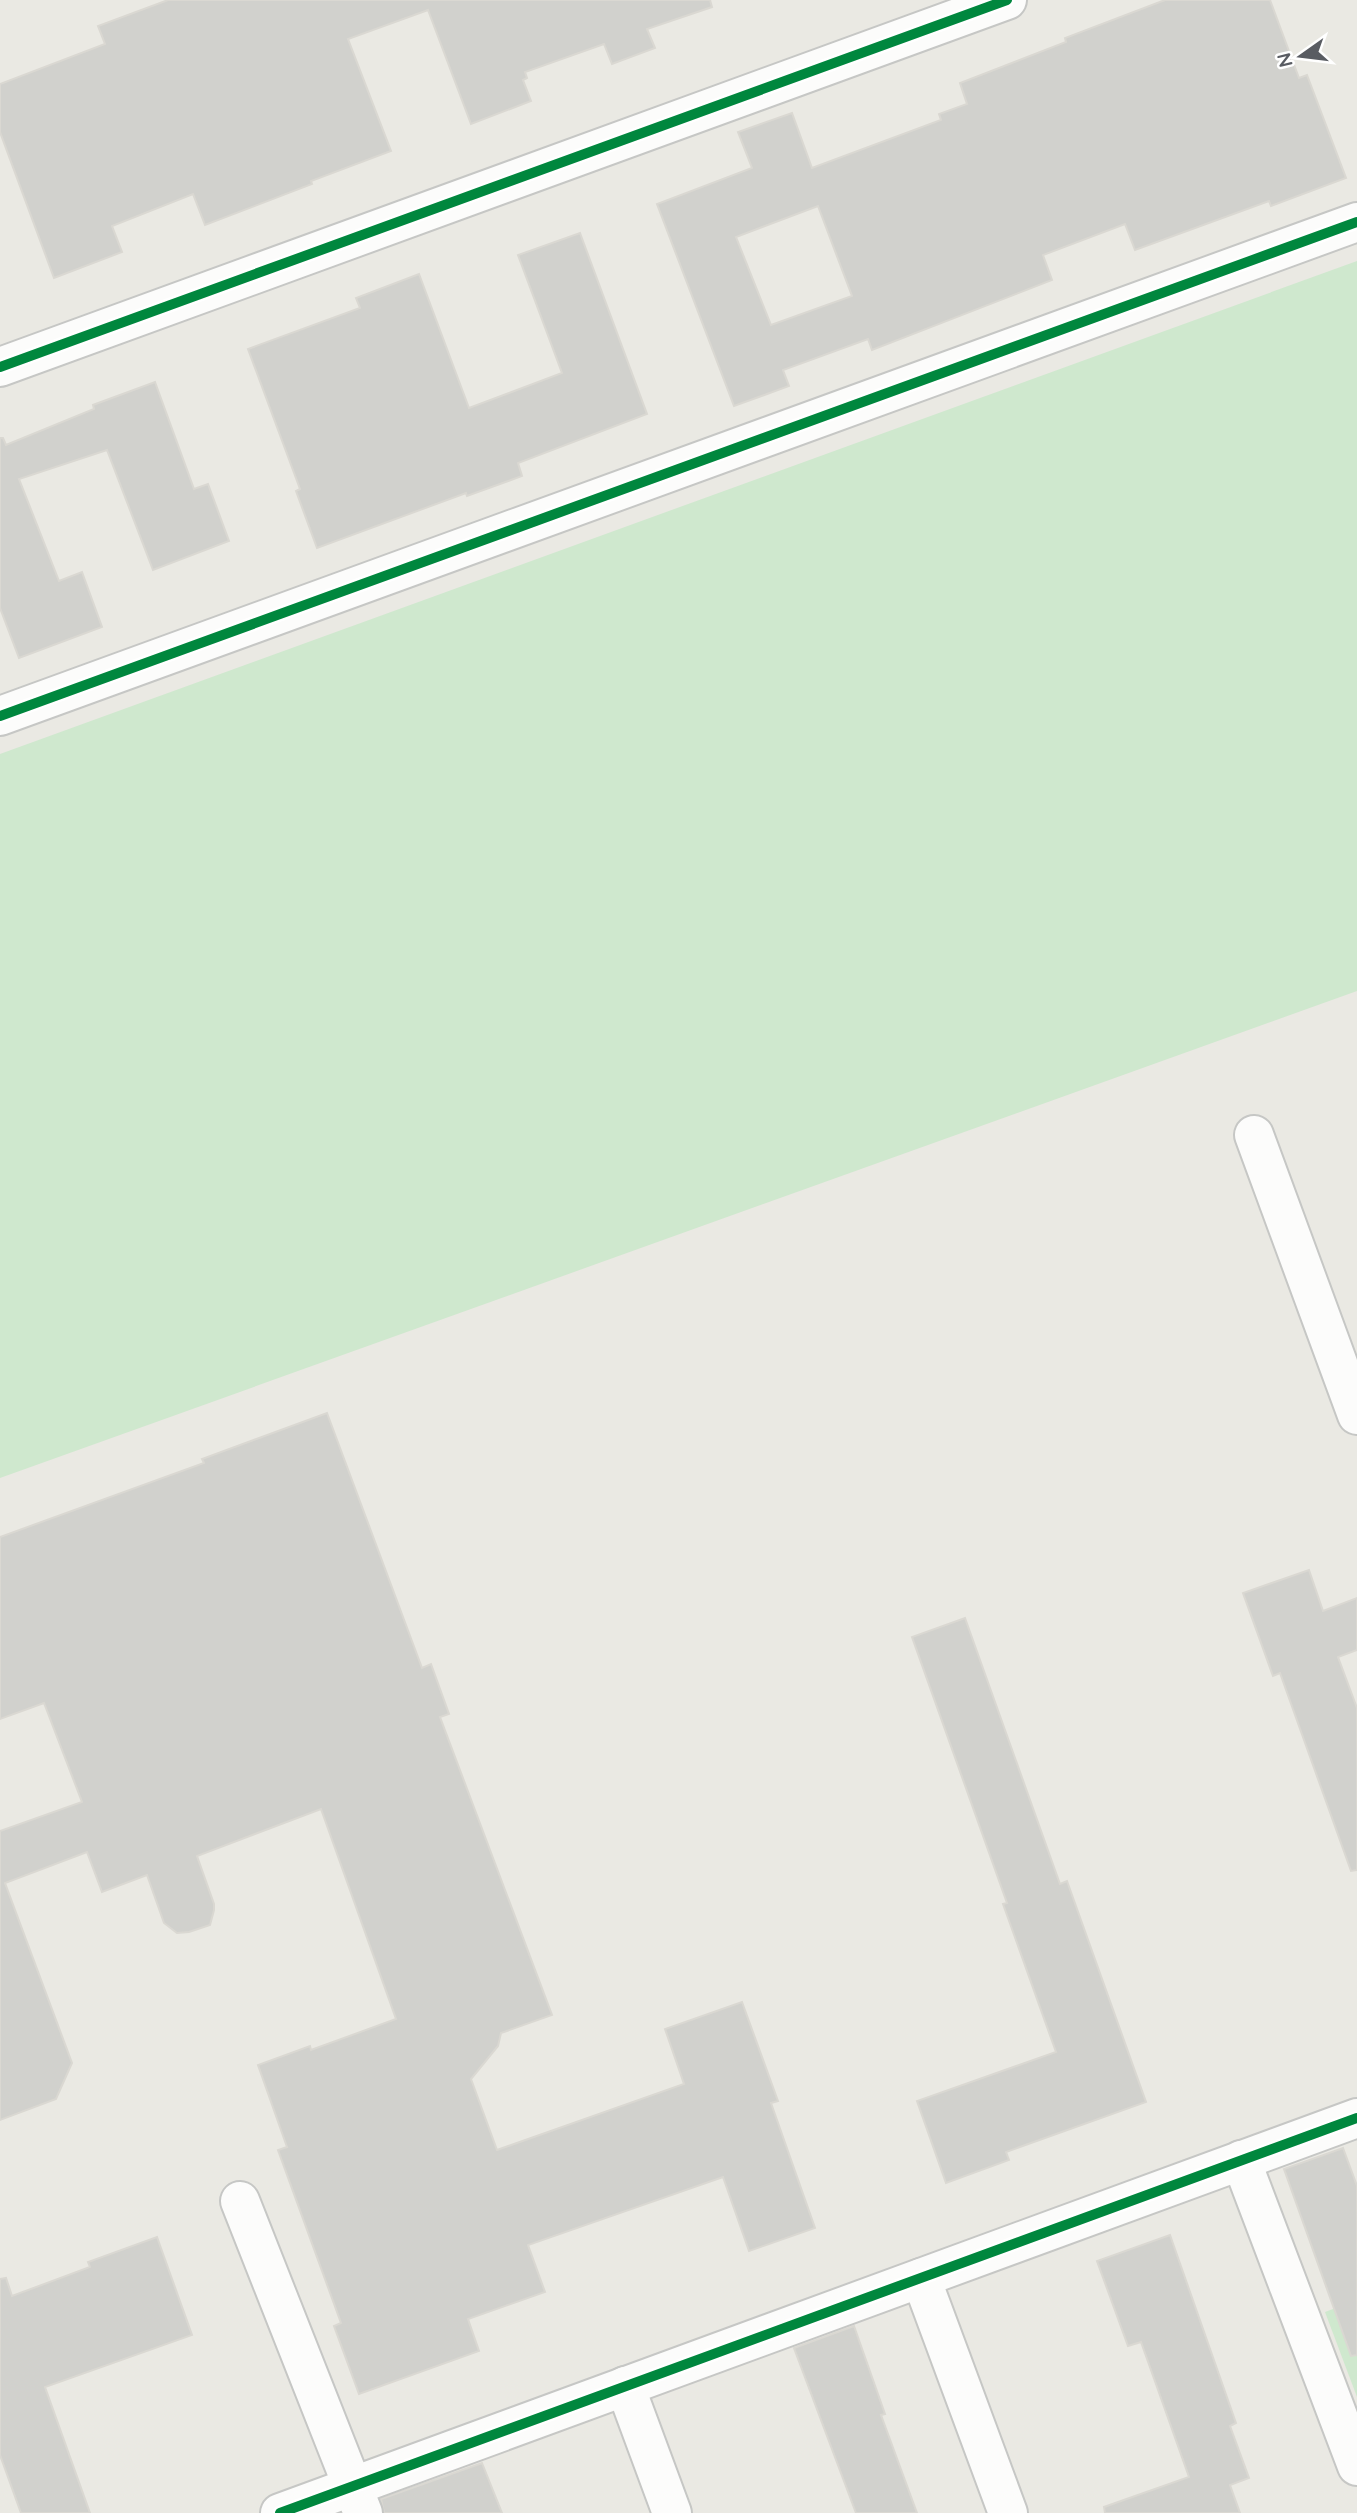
<svg xmlns="http://www.w3.org/2000/svg" width="1357" height="2513" viewBox="0 0 1357 2513" font-family="Quicksand,sans-serif">
	<rect width="100%" height="100%" fill="#eae9e3"/>
	<g fill="#cfe8ce">
		<path d="M 1357,261 L 1357,991 L 0,1478 L 0,754 Z"/>
		<path d="M 1357,2300 L 1357,2397 L 1325,2312 Z"/>
	</g>
	<g fill="#d1d1cd" stroke="#dad8d2" stroke-width="2" fill-rule="evenodd">
		<path d="M 168,0 L 710,0 L 712,7 L 647,29 L 655,48 L 612,64 L 604,44 L 525,72 L 527,78 L 523,80 L 531,101 L 471,124 L 428,10 L 348,39 L 391,151 L 311,181 L 312,184 L 205,225 L 193,194 L 112,226 L 122,252 L 54,278 L 0,132 L 0,84 L 105,44 L 98,26 Z"/>
		<path d="M 1165,0 L 1270,0 L 1299,78 L 1307,75 L 1346,178 L 1271,206 L 1269,201 L 1135,250 L 1125,224 L 1043,255 L 1052,280 L 872,350 L 868,339 L 783,370 L 789,386 L 734,406 L 657,204 L 752,168 L 738,132 L 792,113 L 812,168 L 941,120 L 939,114 L 967,104 L 960,83 L 1066,42 L 1065,38 ZM 818,206 L 852,296 L 771,325 L 736,237 Z"/>
		<path d="M 580,233 L 647,414 L 518,463 L 522,476 L 467,496 L 466,493 L 317,548 L 296,491 L 300,489 L 248,349 L 360,308 L 356,298 L 419,274 L 469,408 L 562,373 L 518,255 Z"/>
		<path d="M 155,382 L 194,489 L 208,484 L 229,541 L 153,570 L 107,450 L 19,479 L 59,581 L 82,572 L 102,627 L 19,658 L 0,608 L 0,438 L 3,438 L 6,445 L 94,409 L 93,405 Z"/>
		<path d="M 327,1413 L 422,1668 L 431,1664 L 449,1714 L 440,1717 L 552,2015 L 501,2033 L 498,2046 L 471,2079 L 497,2150 L 684,2084 L 665,2029 L 742,2002 L 778,2101 L 771,2103 L 815,2228 L 749,2251 L 723,2177 L 528,2245 L 545,2292 L 468,2319 L 479,2351 L 359,2394 L 334,2326 L 341,2323 L 278,2150 L 287,2147 L 258,2065 L 310,2046 L 311,2050 L 396,2019 L 321,1809 L 197,1856 L 214,1904 L 214,1910 L 210,1925 L 189,1932 L 177,1933 L 164,1923 L 147,1875 L 102,1892 L 87,1852 L 5,1883 L 72,2063 L 56,2099 L 0,2120 L 0,1831 L 82,1802 L 44,1703 L 0,1719 L 0,1537 L 204,1463 L 202,1459 Z"/>
		<path d="M 1309,1570 L 1323,1611 L 1357,1598 L 1357,1650 L 1338,1657 L 1357,1708 L 1357,1870 L 1351,1871 L 1280,1673 L 1273,1676 L 1243,1593 Z"/>
		<path d="M 965,1618 L 1060,1884 L 1067,1881 L 1146,2102 L 1006,2152 L 1009,2160 L 946,2183 L 917,2101 L 1056,2052 L 1003,1904 L 1007,1903 L 912,1637 Z"/>
		<path d="M 1343,2148 L 1357,2186 L 1357,2355 L 1351,2356 L 1284,2169 Z"/>
		<path d="M 1170,2235 L 1236,2423 L 1230,2426 L 1249,2478 L 1230,2485 L 1240,2513 L 1105,2513 L 1104,2507 L 1189,2477 L 1141,2342 L 1128,2346 L 1097,2261 Z"/>
		<path d="M 157,2237 L 192,2335 L 45,2387 L 90,2513 L 21,2513 L 0,2455 L 0,2279 L 6,2278 L 12,2296 L 90,2267 L 88,2262 Z"/>
		<path d="M 854,2326 L 885,2414 L 881,2415 L 917,2513 L 856,2513 L 794,2348 Z"/>
		<path d="M 482,2463 L 502,2513 L 384,2513 L 381,2499 Z"/>
	</g>
	<g fill="none" stroke-linecap="round" stroke-linejoin="round">
		<defs>
			<g id="minor">
				<path d="M 0,367 L 1007,0"/>
				<path d="M 0,716 L 1357,222"/>
				<path d="M 1254,1135 L 1357,1415"/>
				<path d="M 1241,2160 L 1357,2466"/>
				<path d="M 240,2201 L 363,2513"/>
				<path d="M 921,2278 L 1008,2513"/>
				<path d="M 625,2386 L 672,2513"/>
				<path d="M 280,2513 L 1357,2118"/>
			</g>
		</defs>
		<use href="#minor" stroke="#c6c7c5" stroke-width="42"/>
		<use href="#minor" stroke="#fcfcfb" stroke-width="38"/>
		<defs>
			<g id="cycleway">
				<path d="M 0,367 L 1007,0"/>
				<path d="M 0,716 L 1357,222"/>
				<path d="M 280,2513 L 1357,2118"/>
			</g>
		</defs>
		<use href="#cycleway" stroke="#fff" stroke-width="15"/>
		<use href="#cycleway" stroke="#00873e" stroke-width="10"/>
	</g>
	<g transform="translate(1301 56) rotate(256)" stroke="#ffffff" stroke-width="5" paint-order="stroke">
	<path d="M0-5L12 26L0 18L-12 26Z" fill="#595c62"/>
	<text y="-10" font-size="19" font-weight="bold" text-anchor="middle" fill="#595c62">N</text>
	</g>
</svg>
